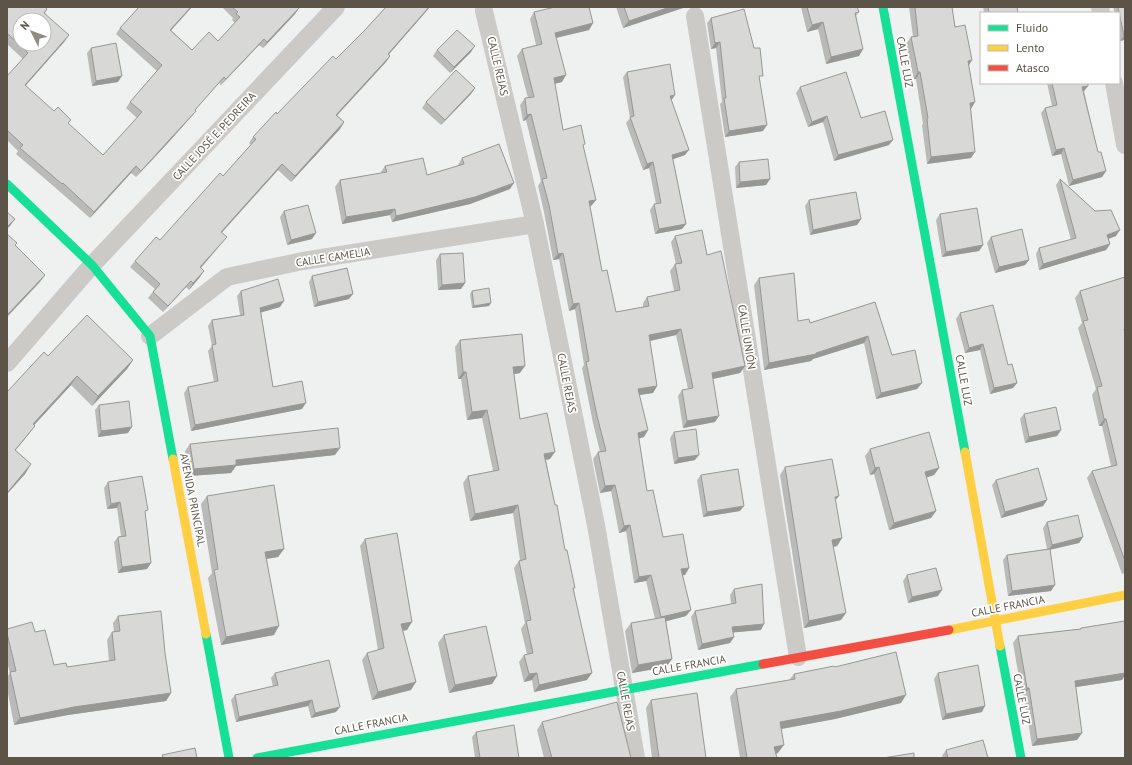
<svg xmlns="http://www.w3.org/2000/svg" width="1132" height="765" viewBox="0 0 1132 765" font-family="'PT Sans',sans-serif">
	<rect width="100%" height="100%" fill="#eff0f0"/>
	<g fill="none" stroke-linecap="round" stroke-linejoin="round">
		<g stroke="#cbcac7" stroke-width="18">
			<path d="M 1100,7 L 1101,13"/>
			<path d="M 484,11 L 535,224 L 596,525 L 636,758"/>
			<path d="M 695,16 L 798,657"/>
			<path d="M 1114,83 L 1125,145"/>
			<path d="M 150,336 L 227,277 L 303,261 L 535,224"/>
			<path d="M 7,363 L 92,265 L 336,7"/>
		</g>
		<g stroke="#16e098" stroke-width="9">
			<path d="M 883,7 L 965,452"/>
			<path d="M 7,184 L 92,265 L 150,336 L 173,459"/>
			<path d="M 206,634 L 229,758"/>
			<path d="M 1000,646 L 1021,758"/>
			<path d="M 257,758 L 763,664"/>
		</g>
		<g stroke="#ffcf43" stroke-width="9">
			<path d="M 965,452 L 1000,646"/>
			<path d="M 173,459 L 206,634"/>
			<path d="M 949,630 L 1125,595"/>
		</g>
		<path stroke="#f24e42" stroke-width="9" d="M 763,664 L 949,630"/>
	</g>
	<g fill="#babbb9">
		<path d="M 7,7 L 47,9 L 45,13 L 65,41 L 25,86 L 54,111 L 68,124 L 103,155 L 137,118 L 126,108 L 130,102 L 157,71 L 116,34 L 120,28 L 139,7 L 192,7 L 171,30 L 192,50 L 218,41 L 235,23 L 232,20 L 233,18 L 222,7 L 298,7 L 295,14 L 263,48 L 259,45 L 221,85 L 219,83 L 195,110 L 196,111 L 191,117 L 167,144 L 136,177 L 131,173 L 90,218 L 58,190 L 16,154 L 18,151 L 7,140 L 7,76 L 23,59 L 7,44 Z"/>
		<path d="M 386,7 L 430,7 L 389,54 L 390,56 L 386,62 L 337,115 L 344,122 L 340,129 L 291,182 L 278,170 L 222,232 L 222,243 L 201,268 L 200,277 L 189,290 L 186,287 L 163,312 L 148,298 L 155,289 L 130,267 L 135,261 L 160,240 L 223,176 L 251,145 L 249,143 L 253,137 L 336,59 L 364,31 Z"/>
		<path d="M 616,7 L 686,7 L 623,28 Z"/>
		<path d="M 801,7 L 857,7 L 859,12 L 856,16 L 863,49 L 859,56 L 826,64 L 818,29 L 807,32 Z"/>
		<path d="M 909,7 L 952,7 L 955,27 L 969,65 L 971,109 L 971,158 L 927,164 L 922,125 L 923,124 L 916,79 L 914,79 L 906,44 L 911,37 L 913,37 Z"/>
		<path d="M 983,7 L 1017,7 L 1018,13 L 984,13 Z"/>
		<path d="M 1113,7 L 1125,7 L 1125,44 L 1124,40 L 1120,41 L 1119,38 L 1119,13 L 1115,13 Z"/>
		<path d="M 534,12 L 593,23 L 589,30 L 556,38 L 562,82 L 554,84 L 563,130 L 583,147 L 596,200 L 591,206 L 590,207 L 602,271 L 616,312 L 643,307 L 643,303 L 647,297 L 674,291 L 670,271 L 675,264 L 676,264 L 671,242 L 675,236 L 707,255 L 745,366 L 740,373 L 713,379 L 715,422 L 683,428 L 678,396 L 682,390 L 688,389 L 676,335 L 650,341 L 657,386 L 653,393 L 639,395 L 648,430 L 644,437 L 639,438 L 647,491 L 663,537 L 689,568 L 685,575 L 683,575 L 686,616 L 666,621 L 672,659 L 666,667 L 632,673 L 625,631 L 631,623 L 655,619 L 646,581 L 634,583 L 626,531 L 619,533 L 611,491 L 600,493 L 593,459 L 598,452 L 600,452 L 593,423 L 582,368 L 584,365 L 575,309 L 569,311 L 559,259 L 553,260 L 544,212 L 538,186 L 541,181 L 526,120 L 523,121 L 520,105 L 525,98 L 528,98 L 517,56 L 522,49 L 536,45 L 530,19 Z"/>
		<path d="M 711,18 L 760,80 L 763,131 L 725,137 L 720,104 L 722,102 L 716,48 L 711,49 L 707,23 Z"/>
		<path d="M 91,48 L 118,82 L 92,86 L 87,53 Z"/>
		<path d="M 437,50 L 471,52 L 450,73 L 433,56 Z"/>
		<path d="M 627,72 L 672,101 L 685,155 L 673,159 L 686,224 L 682,229 L 655,234 L 650,210 L 654,204 L 656,204 L 649,168 L 643,170 L 626,123 L 630,118 L 623,77 Z"/>
		<path d="M 1047,83 L 1088,83 L 1088,86 L 1084,91 L 1098,152 L 1106,171 L 1102,177 L 1069,186 L 1061,154 L 1052,156 L 1041,113 L 1045,108 L 1052,106 Z"/>
		<path d="M 800,87 L 889,145 L 834,161 L 823,122 L 808,127 L 796,93 Z"/>
		<path d="M 471,94 L 441,125 L 422,108 L 426,102 Z"/>
		<path d="M 462,158 L 510,189 L 470,204 L 392,222 L 390,215 L 342,224 L 335,187 L 340,180 L 381,173 L 381,172 L 385,166 L 427,175 L 458,166 L 458,165 Z"/>
		<path d="M 739,162 L 770,179 L 766,185 L 736,188 L 735,167 Z"/>
		<path d="M 1060,179 L 1095,211 L 1116,236 L 1108,239 L 1110,244 L 1106,250 L 1039,270 L 1036,254 L 1039,248 L 1071,240 L 1056,185 Z"/>
		<path d="M 809,200 L 861,219 L 857,225 L 810,235 L 805,206 Z"/>
		<path d="M 284,211 L 312,239 L 287,245 L 280,217 Z"/>
		<path d="M 940,214 L 983,245 L 979,251 L 942,257 L 936,220 Z"/>
		<path d="M 991,237 L 1029,260 L 1025,265 L 995,273 L 987,243 Z"/>
		<path d="M 440,254 L 465,283 L 461,289 L 438,290 L 436,260 Z"/>
		<path d="M 312,276 L 349,299 L 314,307 L 309,282 Z"/>
		<path d="M 1125,277 L 1125,573 L 1122,574 L 1087,478 L 1092,471 L 1111,466 L 1102,426 L 1099,426 L 1092,395 L 1096,389 L 1078,328 L 1082,323 L 1075,298 L 1080,291 Z"/>
		<path d="M 759,278 L 798,321 L 810,323 L 875,302 L 892,355 L 922,383 L 917,389 L 876,399 L 864,343 L 813,359 L 811,361 L 764,370 L 754,285 Z"/>
		<path d="M 241,291 L 280,307 L 261,312 L 273,387 L 302,409 L 191,431 L 184,393 L 188,387 L 214,382 L 208,351 L 212,346 L 208,326 L 212,320 L 240,315 L 237,296 Z"/>
		<path d="M 472,291 L 489,306 L 472,308 L 470,294 Z"/>
		<path d="M 960,313 L 1008,365 L 1017,383 L 1013,388 L 990,394 L 980,350 L 965,353 L 956,319 Z"/>
		<path d="M 460,340 L 520,373 L 514,374 L 520,419 L 550,459 L 546,460 L 555,505 L 574,590 L 587,680 L 534,692 L 532,680 L 524,682 L 519,662 L 524,655 L 527,654 L 521,629 L 525,623 L 514,568 L 519,561 L 520,560 L 513,513 L 470,521 L 463,483 L 468,476 L 493,471 L 482,418 L 467,420 L 461,379 L 458,379 L 455,347 Z"/>
		<path d="M 48,356 L 133,360 L 127,369 L 92,406 L 71,385 L 34,425 L 28,435 L 15,451 L 31,464 L 25,474 L 7,494 L 7,392 Z"/>
		<path d="M 99,405 L 128,433 L 98,437 L 95,410 Z"/>
		<path d="M 1024,414 L 1061,430 L 1057,436 L 1025,443 L 1020,419 Z"/>
		<path d="M 674,432 L 695,460 L 674,464 L 670,438 Z"/>
		<path d="M 190,444 L 335,455 L 236,466 L 231,473 L 189,476 L 185,451 Z"/>
		<path d="M 870,449 L 939,468 L 934,475 L 926,478 L 936,511 L 931,518 L 889,530 L 874,474 L 870,475 L 865,456 Z"/>
		<path d="M 785,467 L 835,501 L 842,538 L 837,546 L 833,547 L 841,620 L 804,628 L 780,475 Z"/>
		<path d="M 701,475 L 740,511 L 703,517 L 697,480 Z"/>
		<path d="M 996,480 L 1047,500 L 1043,506 L 1001,518 L 992,485 Z"/>
		<path d="M 108,482 L 145,514 L 151,563 L 147,569 L 118,573 L 114,542 L 118,537 L 121,536 L 117,508 L 107,509 L 104,488 Z"/>
		<path d="M 207,496 L 284,549 L 278,557 L 267,559 L 274,635 L 221,645 L 208,578 L 212,573 L 201,504 Z"/>
		<path d="M 1047,522 L 1083,537 L 1079,543 L 1050,550 L 1051,591 L 1008,596 L 1003,560 L 1007,555 L 1047,549 L 1043,528 Z"/>
		<path d="M 365,539 L 407,630 L 402,631 L 411,690 L 372,700 L 362,660 L 367,653 L 378,650 L 360,546 Z"/>
		<path d="M 907,575 L 938,596 L 908,603 L 903,581 Z"/>
		<path d="M 734,589 L 761,630 L 733,632 L 734,637 L 730,643 L 698,650 L 691,617 L 695,611 L 731,604 L 730,595 Z"/>
		<path d="M 118,616 L 165,653 L 171,693 L 166,701 L 68,715 L 14,725 L 7,688 L 7,677 L 10,673 L 7,662 L 7,633 L 35,632 L 54,665 L 67,667 L 109,661 L 107,640 L 112,632 L 114,632 L 113,623 Z"/>
		<path d="M 1125,621 L 1125,675 L 1122,680 L 1076,687 L 1082,733 L 1077,740 L 1032,746 L 1024,695 L 1022,695 L 1013,643 L 1018,636 L 1080,629 L 1081,628 Z"/>
		<path d="M 444,635 L 497,676 L 492,684 L 449,693 L 438,643 Z"/>
		<path d="M 835,667 L 901,703 L 835,719 L 782,729 L 778,753 L 776,754 L 777,758 L 740,758 L 730,697 L 736,689 L 789,680 L 794,674 Z"/>
		<path d="M 275,673 L 336,712 L 311,718 L 308,706 L 236,722 L 231,700 L 235,695 L 273,686 L 271,678 Z"/>
		<path d="M 938,673 L 982,712 L 942,720 L 934,679 Z"/>
		<path d="M 651,700 L 706,758 L 652,758 L 646,708 Z"/>
		<path d="M 542,722 L 631,758 L 544,758 L 537,730 Z"/>
		<path d="M 476,732 L 519,758 L 475,758 L 472,737 Z"/>
		<path d="M 946,750 L 988,758 L 943,758 L 942,756 Z"/>
	</g>
	<g fill="#979896">
		<path d="M 191,7 L 192,7 L 166,36 L 170,30 Z"/>
		<path d="M 429,7 L 430,7 L 384,60 L 388,54 Z"/>
		<path d="M 670,7 L 686,7 L 623,28 L 629,21 Z"/>
		<path d="M 299,8 L 295,14 L 263,48 L 267,42 Z"/>
		<path d="M 823,22 L 818,29 L 807,32 L 812,25 Z"/>
		<path d="M 593,23 L 589,30 L 551,39 L 555,33 Z"/>
		<path d="M 69,35 L 65,41 L 20,92 L 25,85 Z"/>
		<path d="M 1125,35 L 1124,40 L 1120,41 L 1124,36 Z"/>
		<path d="M 264,39 L 259,45 L 221,85 L 226,79 Z"/>
		<path d="M 720,42 L 716,48 L 711,49 L 715,43 Z"/>
		<path d="M 475,46 L 471,52 L 450,73 L 454,67 Z"/>
		<path d="M 863,49 L 859,56 L 826,64 L 831,57 Z"/>
		<path d="M 390,56 L 386,62 L 332,121 L 336,115 Z"/>
		<path d="M 972,60 L 968,67 L 968,61 Z"/>
		<path d="M 918,72 L 920,72 L 916,79 L 914,79 Z"/>
		<path d="M 566,75 L 562,82 L 549,85 L 554,78 Z"/>
		<path d="M 122,76 L 118,82 L 92,86 L 96,81 Z"/>
		<path d="M 1088,86 L 1084,91 L 1079,92 L 1082,87 Z"/>
		<path d="M 475,88 L 471,94 L 441,125 L 445,120 Z"/>
		<path d="M 675,95 L 671,101 L 670,96 Z"/>
		<path d="M 975,102 L 971,109 L 965,110 L 970,103 Z"/>
		<path d="M 196,111 L 191,117 L 167,144 L 136,177 L 141,171 Z"/>
		<path d="M 531,114 L 526,120 L 523,121 L 527,115 Z"/>
		<path d="M 827,116 L 823,122 L 808,127 L 812,122 Z"/>
		<path d="M 344,122 L 340,129 L 291,182 L 295,176 Z"/>
		<path d="M 767,125 L 763,131 L 725,137 L 729,131 Z"/>
		<path d="M 893,140 L 889,145 L 834,161 L 838,155 Z"/>
		<path d="M 1064,148 L 1061,154 L 1052,156 L 1056,150 Z"/>
		<path d="M 689,150 L 685,155 L 668,161 L 672,155 Z"/>
		<path d="M 975,152 L 971,158 L 927,164 L 931,157 Z"/>
		<path d="M 653,162 L 649,168 L 643,170 L 647,164 Z"/>
		<path d="M 282,164 L 278,170 L 217,238 L 221,232 Z"/>
		<path d="M 136,166 L 131,173 L 90,218 L 94,212 Z"/>
		<path d="M 1106,171 L 1102,177 L 1069,186 L 1073,180 Z"/>
		<path d="M 770,179 L 766,185 L 736,188 L 740,182 Z"/>
		<path d="M 514,183 L 510,189 L 470,204 L 392,222 L 396,216 Z"/>
		<path d="M 596,200 L 591,206 L 584,208 L 589,201 Z"/>
		<path d="M 395,209 L 390,215 L 342,224 L 346,217 Z"/>
		<path d="M 15,219 L 10,226 L 7,229 L 7,227 Z"/>
		<path d="M 861,219 L 857,225 L 810,235 L 813,230 Z"/>
		<path d="M 686,224 L 682,229 L 655,234 L 659,229 Z"/>
		<path d="M 1120,230 L 1116,236 L 1103,241 L 1107,235 Z"/>
		<path d="M 316,233 L 312,239 L 287,245 L 291,240 Z"/>
		<path d="M 227,237 L 222,243 L 196,273 L 200,267 Z"/>
		<path d="M 1110,244 L 1106,250 L 1039,270 L 1043,264 Z"/>
		<path d="M 983,245 L 979,251 L 942,257 L 946,252 Z"/>
		<path d="M 563,253 L 559,259 L 553,260 L 558,254 Z"/>
		<path d="M 1029,260 L 1025,265 L 995,273 L 999,267 Z"/>
		<path d="M 204,271 L 200,277 L 189,290 L 193,283 Z"/>
		<path d="M 45,275 L 40,282 L 7,317 L 7,315 Z"/>
		<path d="M 191,281 L 186,287 L 163,312 L 168,306 Z"/>
		<path d="M 465,283 L 461,289 L 438,290 L 442,285 Z"/>
		<path d="M 353,294 L 349,299 L 314,307 L 318,302 Z"/>
		<path d="M 284,301 L 280,307 L 256,314 L 260,308 Z"/>
		<path d="M 491,303 L 489,306 L 472,308 L 474,306 Z"/>
		<path d="M 579,303 L 575,309 L 569,311 L 573,304 Z"/>
		<path d="M 681,329 L 676,335 L 645,342 L 649,335 Z"/>
		<path d="M 868,336 L 864,343 L 813,359 L 811,361 L 764,370 L 769,363 L 816,353 Z"/>
		<path d="M 983,344 L 980,350 L 965,353 L 969,348 Z"/>
		<path d="M 133,360 L 127,369 L 92,406 L 98,396 Z"/>
		<path d="M 525,366 L 520,373 L 508,375 L 513,367 Z"/>
		<path d="M 745,366 L 740,373 L 708,380 L 712,373 Z"/>
		<path d="M 463,372 L 466,372 L 461,379 L 458,379 Z"/>
		<path d="M 77,376 L 71,385 L 26,434 L 33,424 Z"/>
		<path d="M 922,383 L 917,389 L 876,399 L 881,393 Z"/>
		<path d="M 1017,383 L 1013,388 L 990,394 L 994,388 Z"/>
		<path d="M 657,386 L 653,393 L 633,396 L 638,389 Z"/>
		<path d="M 306,403 L 302,409 L 191,431 L 195,425 Z"/>
		<path d="M 487,410 L 482,418 L 467,420 L 472,412 Z"/>
		<path d="M 719,416 L 715,422 L 683,428 L 687,421 Z"/>
		<path d="M 1104,419 L 1106,419 L 1102,426 L 1099,426 Z"/>
		<path d="M 35,426 L 28,435 L 8,459 L 15,450 Z"/>
		<path d="M 132,427 L 128,433 L 98,437 L 101,431 Z"/>
		<path d="M 648,430 L 644,437 L 634,440 L 638,433 Z"/>
		<path d="M 1061,430 L 1057,436 L 1025,443 L 1029,437 Z"/>
		<path d="M 340,448 L 335,455 L 236,466 L 231,473 L 189,476 L 194,469 L 236,460 Z"/>
		<path d="M 555,452 L 550,459 L 539,461 L 544,454 Z"/>
		<path d="M 699,455 L 695,460 L 674,464 L 678,458 Z"/>
		<path d="M 31,464 L 25,474 L 7,494 L 7,493 Z"/>
		<path d="M 879,467 L 874,474 L 870,475 L 875,468 Z"/>
		<path d="M 939,468 L 934,475 L 920,479 L 925,472 Z"/>
		<path d="M 615,485 L 611,491 L 600,493 L 605,486 Z"/>
		<path d="M 839,496 L 833,503 L 835,497 Z"/>
		<path d="M 1047,500 L 1043,506 L 1001,518 L 1005,512 Z"/>
		<path d="M 120,502 L 117,508 L 107,509 L 111,504 Z"/>
		<path d="M 518,505 L 513,513 L 470,521 L 475,514 Z"/>
		<path d="M 744,506 L 740,511 L 703,517 L 707,512 Z"/>
		<path d="M 936,511 L 931,518 L 889,530 L 894,523 Z"/>
		<path d="M 630,525 L 626,531 L 619,533 L 624,526 Z"/>
		<path d="M 1083,537 L 1079,543 L 1048,550 L 1052,545 Z"/>
		<path d="M 842,538 L 837,546 L 827,548 L 832,540 Z"/>
		<path d="M 284,549 L 278,557 L 259,560 L 265,552 Z"/>
		<path d="M 151,563 L 147,569 L 118,573 L 122,567 Z"/>
		<path d="M 689,568 L 685,575 L 677,576 L 681,569 Z"/>
		<path d="M 651,575 L 646,581 L 634,583 L 639,577 Z"/>
		<path d="M 1055,585 L 1051,591 L 1008,596 L 1012,591 Z"/>
		<path d="M 942,590 L 938,596 L 908,603 L 912,597 Z"/>
		<path d="M 691,610 L 686,616 L 656,624 L 661,617 Z"/>
		<path d="M 846,613 L 841,620 L 804,628 L 809,621 Z"/>
		<path d="M 412,622 L 407,630 L 395,632 L 401,624 Z"/>
		<path d="M 764,624 L 761,630 L 728,633 L 732,627 Z"/>
		<path d="M 279,626 L 274,635 L 221,645 L 226,637 Z"/>
		<path d="M 734,637 L 730,643 L 698,650 L 702,644 Z"/>
		<path d="M 672,659 L 666,667 L 632,673 L 638,665 Z"/>
		<path d="M 537,673 L 532,680 L 524,682 L 529,674 Z"/>
		<path d="M 592,673 L 587,680 L 534,692 L 539,685 Z"/>
		<path d="M 1125,673 L 1125,675 L 1122,680 L 1070,688 L 1075,681 Z"/>
		<path d="M 497,676 L 492,684 L 449,693 L 455,685 Z"/>
		<path d="M 416,682 L 411,690 L 372,700 L 378,692 Z"/>
		<path d="M 1027,688 L 1029,688 L 1024,695 L 1022,695 Z"/>
		<path d="M 171,693 L 166,701 L 68,715 L 14,725 L 20,718 L 74,707 Z"/>
		<path d="M 906,695 L 901,703 L 835,719 L 775,730 L 780,722 Z"/>
		<path d="M 312,700 L 308,706 L 236,722 L 239,717 Z"/>
		<path d="M 985,706 L 982,712 L 942,720 L 946,714 Z"/>
		<path d="M 340,707 L 336,712 L 311,718 L 315,713 Z"/>
		<path d="M 1082,733 L 1077,740 L 1032,746 L 1037,739 Z"/>
		<path d="M 784,745 L 778,753 L 768,755 L 774,747 Z"/>
	</g>
	<g fill="#d8d9d7" stroke="#979896" fill-rule="evenodd">
		<path d="M 7,7 L 45,7 L 47,9 L 44,13 L 69,35 L 25,85 L 54,111 L 58,107 L 71,120 L 68,123 L 103,155 L 142,112 L 130,102 L 162,65 L 120,28 L 139,7 L 191,7 L 170,30 L 192,50 L 209,32 L 218,41 L 240,17 L 236,14 L 238,12 L 232,7 L 298,7 L 299,8 L 267,42 L 264,39 L 226,79 L 224,77 L 195,110 L 196,111 L 171,138 L 141,171 L 136,166 L 94,212 L 63,183 L 62,184 L 20,148 L 23,145 L 7,130 L 7,76 L 28,53 L 7,33 ZM 20,20 L 44,20 L 44,44 L 20,44 Z"/>
		<path d="M 386,7 L 429,7 L 388,54 L 390,56 L 336,115 L 344,122 L 295,176 L 282,164 L 221,232 L 227,237 L 200,267 L 204,271 L 193,283 L 191,281 L 168,306 L 153,292 L 160,284 L 135,261 L 156,237 L 160,240 L 220,173 L 223,176 L 256,139 L 253,137 L 276,112 L 277,114 L 333,56 L 336,59 L 364,31 Z"/>
		<path d="M 555,7 L 589,7 L 593,23 L 555,33 L 566,75 L 554,78 L 563,130 L 581,125 L 585,144 L 583,145 L 596,200 L 589,201 L 602,271 L 607,270 L 616,312 L 649,306 L 647,297 L 680,290 L 675,264 L 682,263 L 675,236 L 702,230 L 707,255 L 721,251 L 745,366 L 712,373 L 719,416 L 687,421 L 682,390 L 693,388 L 681,329 L 649,335 L 657,386 L 638,389 L 648,430 L 638,433 L 647,491 L 653,490 L 663,537 L 683,534 L 689,568 L 681,569 L 691,610 L 661,617 L 651,575 L 639,577 L 630,525 L 624,526 L 615,485 L 605,486 L 598,452 L 606,451 L 597,416 L 586,362 L 589,361 L 579,303 L 573,304 L 563,253 L 558,254 L 549,205 L 542,179 L 547,178 L 531,114 L 527,115 L 525,98 L 534,97 L 522,49 L 542,44 L 534,12 Z"/>
		<path d="M 624,7 L 670,7 L 629,21 Z"/>
		<path d="M 807,7 L 857,7 L 859,12 L 855,13 L 863,49 L 831,57 L 823,22 L 812,25 Z"/>
		<path d="M 915,7 L 952,7 L 955,27 L 965,25 L 972,60 L 968,61 L 975,102 L 970,103 L 975,152 L 931,157 L 927,119 L 928,118 L 920,72 L 918,72 L 911,37 L 918,36 Z"/>
		<path d="M 988,7 L 1017,7 L 1018,13 L 989,13 Z"/>
		<path d="M 1118,7 L 1125,7 L 1125,35 L 1124,36 Z"/>
		<path d="M 744,9 L 754,48 L 760,48 L 763,76 L 759,76 L 767,125 L 729,131 L 724,98 L 726,98 L 720,42 L 715,43 L 711,18 Z"/>
		<path d="M 457,30 L 475,46 L 454,67 L 437,50 Z"/>
		<path d="M 116,43 L 122,76 L 96,81 L 91,48 Z"/>
		<path d="M 670,64 L 675,95 L 670,96 L 689,150 L 672,155 L 686,224 L 659,229 L 654,204 L 661,203 L 653,162 L 647,164 L 630,117 L 634,116 L 627,72 Z"/>
		<path d="M 456,70 L 475,88 L 445,120 L 426,102 Z"/>
		<path d="M 846,72 L 861,118 L 885,111 L 893,140 L 838,155 L 827,116 L 812,122 L 800,87 Z"/>
		<path d="M 1052,83 L 1088,83 L 1088,86 L 1082,87 L 1098,152 L 1101,152 L 1106,171 L 1073,180 L 1064,148 L 1056,150 L 1045,108 L 1057,105 Z"/>
		<path d="M 499,144 L 514,183 L 475,197 L 396,216 L 395,209 L 346,217 L 340,180 L 387,172 L 385,166 L 423,158 L 427,175 L 464,164 L 462,158 Z"/>
		<path d="M 768,159 L 770,179 L 740,182 L 739,162 Z"/>
		<path d="M 1060,179 L 1095,211 L 1111,210 L 1120,230 L 1107,235 L 1110,244 L 1043,264 L 1039,248 L 1076,238 Z"/>
		<path d="M 856,192 L 861,219 L 813,230 L 809,200 Z"/>
		<path d="M 308,205 L 316,233 L 291,240 L 284,211 Z"/>
		<path d="M 977,208 L 983,245 L 946,252 L 940,214 Z"/>
		<path d="M 7,212 L 15,219 L 7,227 Z"/>
		<path d="M 1022,229 L 1029,260 L 999,267 L 991,237 Z"/>
		<path d="M 7,234 L 17,243 L 15,245 L 45,275 L 7,315 Z"/>
		<path d="M 463,253 L 465,283 L 442,285 L 440,254 Z"/>
		<path d="M 347,268 L 353,294 L 318,302 L 312,276 Z"/>
		<path d="M 794,273 L 798,321 L 809,319 L 810,323 L 875,302 L 892,355 L 915,350 L 922,383 L 881,393 L 868,336 L 816,353 L 816,354 L 769,363 L 759,278 Z"/>
		<path d="M 1125,277 L 1125,328 L 1124,329 L 1125,333 L 1125,561 L 1092,471 L 1117,465 L 1106,419 L 1104,419 L 1097,387 L 1102,386 L 1083,321 L 1088,320 L 1080,291 Z"/>
		<path d="M 278,279 L 284,301 L 260,308 L 273,387 L 302,381 L 306,403 L 195,425 L 188,387 L 218,381 L 212,345 L 216,344 L 212,320 L 244,315 L 241,291 Z"/>
		<path d="M 489,288 L 491,303 L 474,306 L 472,291 Z"/>
		<path d="M 993,305 L 1008,365 L 1012,364 L 1017,383 L 994,388 L 983,344 L 969,348 L 960,313 Z"/>
		<path d="M 87,315 L 133,360 L 98,396 L 77,376 L 33,424 L 35,426 L 15,450 L 31,464 L 7,493 L 7,392 L 44,352 L 48,356 Z"/>
		<path d="M 522,334 L 525,366 L 513,367 L 520,419 L 547,413 L 555,452 L 544,454 L 555,505 L 557,505 L 565,550 L 567,550 L 575,588 L 573,588 L 592,673 L 539,685 L 537,673 L 529,674 L 524,655 L 533,653 L 526,621 L 531,620 L 519,561 L 526,559 L 518,505 L 475,514 L 468,476 L 499,470 L 487,410 L 472,412 L 466,372 L 463,372 L 460,340 Z"/>
		<path d="M 129,401 L 132,427 L 101,431 L 99,405 Z"/>
		<path d="M 1056,407 L 1061,430 L 1029,437 L 1024,414 Z"/>
		<path d="M 338,428 L 340,448 L 236,460 L 236,465 L 194,469 L 190,444 Z"/>
		<path d="M 696,429 L 699,455 L 678,458 L 674,432 Z"/>
		<path d="M 929,432 L 939,468 L 925,472 L 936,511 L 894,523 L 879,467 L 875,468 L 870,449 Z"/>
		<path d="M 832,459 L 839,496 L 835,497 L 842,538 L 832,540 L 846,613 L 809,621 L 785,467 Z"/>
		<path d="M 1038,468 L 1047,500 L 1005,512 L 996,480 Z"/>
		<path d="M 738,469 L 744,506 L 707,512 L 701,475 Z"/>
		<path d="M 142,476 L 148,510 L 145,511 L 151,563 L 122,567 L 118,537 L 126,536 L 120,502 L 111,504 L 108,482 Z"/>
		<path d="M 274,485 L 284,549 L 265,552 L 279,626 L 226,637 L 214,570 L 218,569 L 207,496 Z"/>
		<path d="M 1078,515 L 1083,537 L 1052,545 L 1047,522 Z"/>
		<path d="M 397,533 L 412,622 L 401,624 L 416,682 L 378,692 L 367,653 L 384,648 L 365,539 Z"/>
		<path d="M 1050,549 L 1055,585 L 1012,591 L 1007,555 Z"/>
		<path d="M 936,568 L 942,590 L 912,597 L 907,575 Z"/>
		<path d="M 762,584 L 764,624 L 732,627 L 734,637 L 702,644 L 695,611 L 736,603 L 734,589 Z"/>
		<path d="M 161,611 L 165,653 L 171,693 L 74,707 L 20,718 L 10,672 L 16,671 L 7,633 L 7,629 L 32,622 L 35,632 L 45,630 L 54,665 L 66,663 L 67,667 L 115,660 L 112,632 L 120,631 L 118,616 Z"/>
		<path d="M 665,617 L 672,659 L 638,665 L 631,623 Z"/>
		<path d="M 1125,621 L 1125,673 L 1075,681 L 1082,733 L 1037,739 L 1029,688 L 1027,688 L 1018,636 L 1081,629 L 1081,628 Z"/>
		<path d="M 486,626 L 497,676 L 455,685 L 444,635 Z"/>
		<path d="M 896,652 L 906,695 L 841,711 L 780,722 L 784,745 L 774,747 L 777,758 L 745,758 L 747,758 L 736,689 L 795,679 L 794,674 L 834,666 L 835,667 Z"/>
		<path d="M 329,660 L 340,707 L 315,713 L 312,700 L 239,717 L 235,695 L 278,685 L 275,673 Z"/>
		<path d="M 978,665 L 985,706 L 946,714 L 938,673 Z"/>
		<path d="M 697,693 L 706,758 L 659,758 L 651,700 Z"/>
		<path d="M 617,702 L 631,758 L 552,758 L 542,722 Z"/>
		<path d="M 514,725 L 519,758 L 480,758 L 476,732 Z"/>
		<path d="M 983,740 L 988,758 L 948,758 L 946,750 Z"/>
		<path d="M 195,748 L 197,758 L 163,758 L 162,755 Z"/>
		<path d="M 914,753 L 914,758 L 883,758 Z"/>
	</g>
	<g text-anchor="middle" stroke-width="3.5" stroke-linejoin="round" paint-order="stroke">
		<g font-size="11" fill="#5b5447" stroke="#fff">
			<text transform="translate(905 62) rotate(80)" y="4">CALLE LUZ</text>
			<text transform="translate(498 66) rotate(77)" y="4">CALLE REJAS</text>
			<text transform="translate(214 136) rotate(-47)" y="4">CALLE JOSÉ E. PEDREIRA</text>
			<text transform="translate(333 257) rotate(-9)" y="4">CALLE CAMELIA</text>
			<text transform="translate(747 337) rotate(81)" y="4">CALLE UNIÓN</text>
			<text transform="translate(964 380) rotate(80)" y="4">CALLE LUZ</text>
			<text transform="translate(567 383) rotate(79)" y="4">CALLE REJAS</text>
			<text transform="translate(193 500) rotate(79)" y="4">AVENIDA PRINCIPAL</text>
			<text transform="translate(1008 606) rotate(-11)" y="4">CALLE FRANCIA</text>
			<text transform="translate(689 665) rotate(-10)" y="4">CALLE FRANCIA</text>
			<text transform="translate(1022 699) rotate(79)" y="4">CALLE LUZ</text>
			<text transform="translate(626 701) rotate(80)" y="4">CALLE REJAS</text>
			<text transform="translate(371 724) rotate(-11)" y="4">CALLE FRANCIA</text>
		</g>
	</g>
	<rect width="1132" height="765" fill="none" stroke="#5b5447" stroke-width="16"/>
	<rect x="980" y="12" width="140" height="72" fill="#ffffff" stroke="#bdbbb5"/>
	<rect x="988" y="25" width="20" height="6" fill="#16e098" stroke="#bdbbb5"/>
	<text x="1016" y="32" font-size="12" fill="#5b5447">Fluido</text>
	<rect x="988" y="45" width="20" height="6" fill="#ffcf43" stroke="#bdbbb5"/>
	<text x="1016" y="52" font-size="12" fill="#5b5447">Lento</text>
	<rect x="988" y="65" width="20" height="6" fill="#f24e42" stroke="#bdbbb5"/>
	<text x="1016" y="72" font-size="12" fill="#5b5447">Atasco</text>
	<g transform="translate(32 32) rotate(312)"><circle r="19" fill="#ffffff" stroke="#bdbbb5"/>
	<path d="M0-3L7 15L0 10L-7 15Z" fill="#8f8b82"/>
	<text y="-6" font-size="11" font-weight="bold" text-anchor="middle" fill="#5b5447">N</text>
	</g>
</svg>
